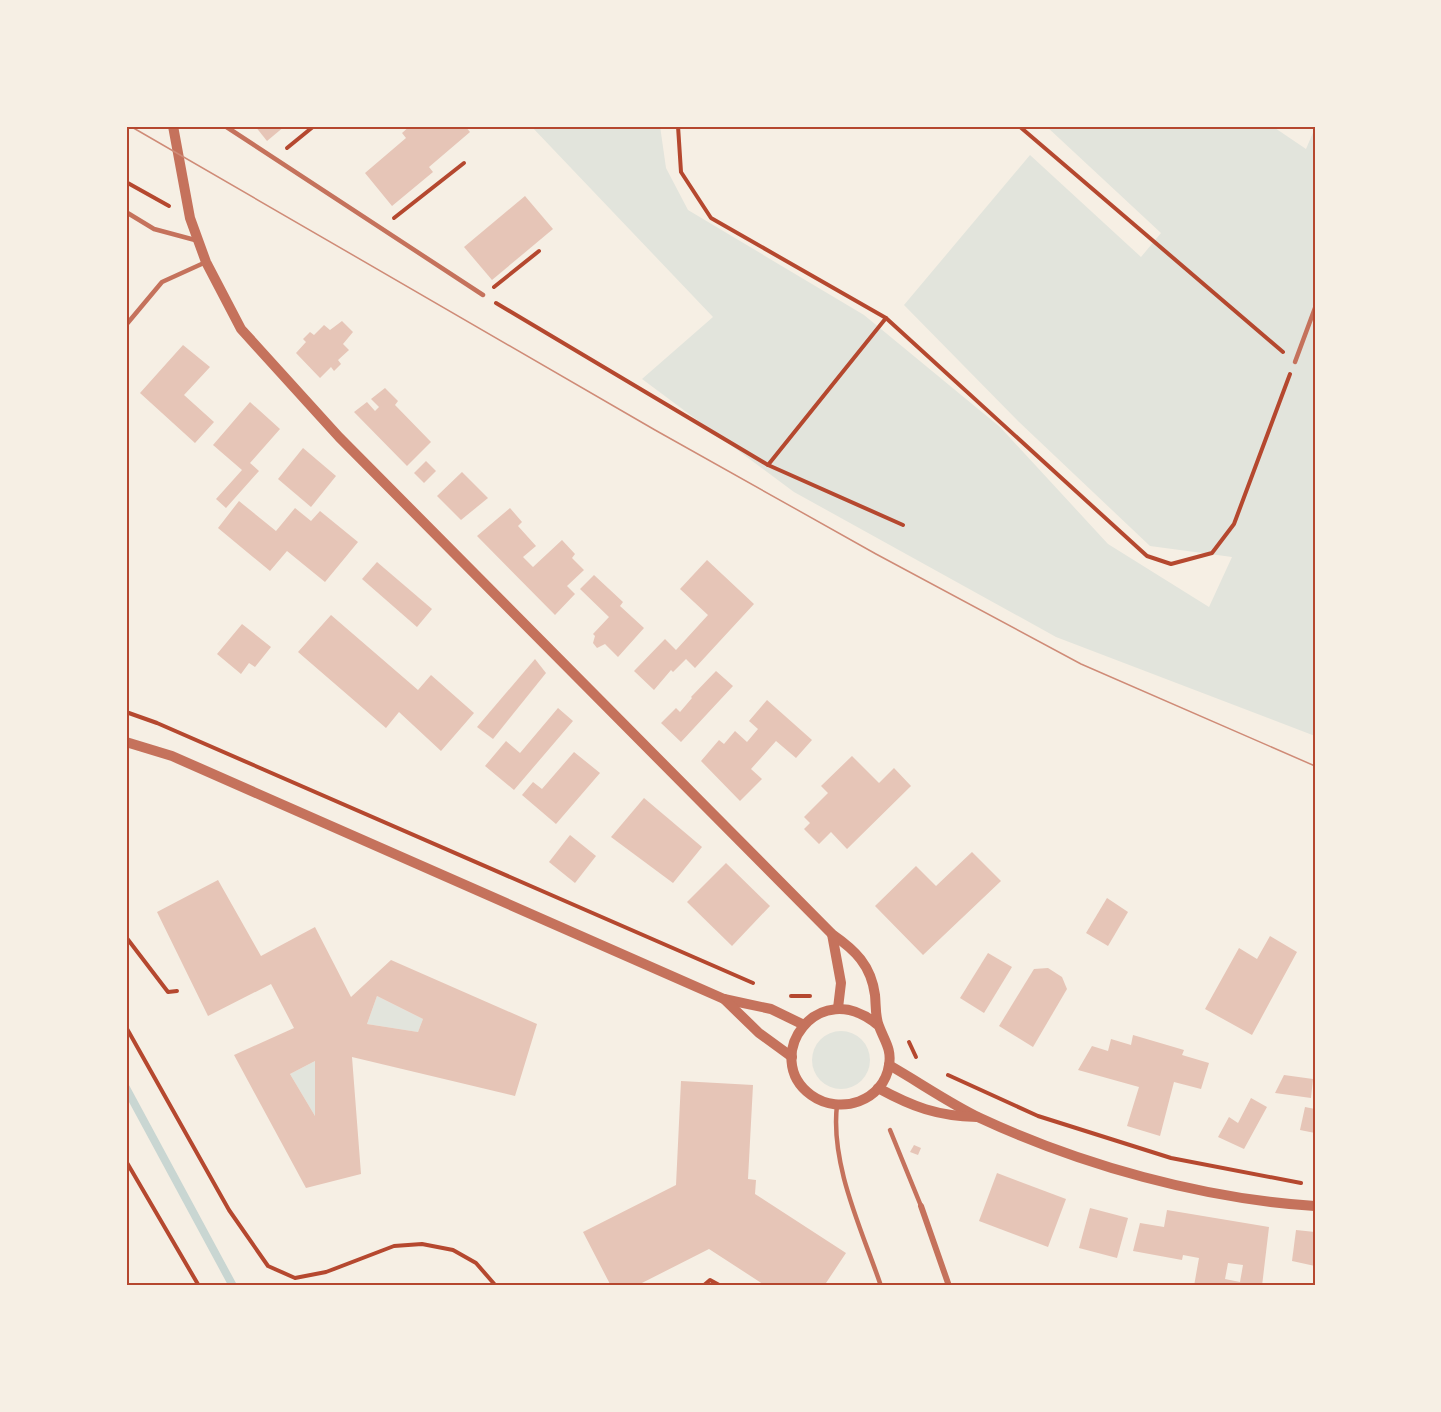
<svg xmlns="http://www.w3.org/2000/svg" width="1441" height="1412" viewBox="0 0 1441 1412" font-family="Raleway,sans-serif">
	<rect width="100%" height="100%" fill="#f6efe4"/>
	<g fill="#e2e4dc">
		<path d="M 531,126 L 660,126 L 666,168 L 688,210 L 864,315 L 1000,427 L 1108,544 L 1209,607 L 1232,557 L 1150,546 L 1018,421 L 904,305 L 1030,155 L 1141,257 L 1161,233 L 1046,126 L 1272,126 L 1306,149 L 1315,128 L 1315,736 L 1056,637 L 794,492 L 642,379 L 713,317 Z"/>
		<path d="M 377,996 L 423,1019 L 418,1032 L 367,1024 Z"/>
		<circle cx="841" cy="1060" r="29"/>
		<path d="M 315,1061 L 315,1116 L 290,1074 Z"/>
	</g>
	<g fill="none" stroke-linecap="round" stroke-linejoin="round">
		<path stroke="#c9d6d2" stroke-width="8" d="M 126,1088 L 233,1286"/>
	</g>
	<g fill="#e6c5b7" fill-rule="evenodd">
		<path d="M 255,126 L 285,126 L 267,141 Z"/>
		<path d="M 410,126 L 465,126 L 470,132 L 429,167 L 433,172 L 392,206 L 365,173 L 406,138 L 402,133 Z"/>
		<path d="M 525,196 L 553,229 L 492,280 L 464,247 Z"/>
		<path d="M 342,321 L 353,332 L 343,344 L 349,350 L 338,360 L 341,364 L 334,371 L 331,367 L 320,378 L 296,353 L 306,342 L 303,339 L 310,332 L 314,335 L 324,325 L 330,330 Z"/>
		<path d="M 183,345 L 210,367 L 184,395 L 214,422 L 195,443 L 140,393 Z"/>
		<path d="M 385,388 L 398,401 L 395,405 L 431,442 L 407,466 L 354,412 L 367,402 L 375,411 L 379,407 L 371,399 Z"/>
		<path d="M 250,402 L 280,429 L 250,463 L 259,471 L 226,508 L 216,499 L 242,470 L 213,445 Z"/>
		<path d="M 303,448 L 336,476 L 311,507 L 278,479 Z"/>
		<path d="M 426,461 L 436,471 L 424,483 L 414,473 Z"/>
		<path d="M 462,472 L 488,498 L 461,520 L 437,496 Z"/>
		<path d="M 239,501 L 276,531 L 295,508 L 311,521 L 320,511 L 358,542 L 325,582 L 287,551 L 270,571 L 218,528 Z"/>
		<path d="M 510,508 L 522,522 L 518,526 L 536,546 L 523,557 L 533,567 L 562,540 L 575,554 L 572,558 L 584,570 L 567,586 L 575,594 L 555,615 L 477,536 Z"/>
		<path d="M 707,560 L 754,604 L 695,668 L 686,659 L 673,672 L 671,670 L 654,690 L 634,671 L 665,639 L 676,650 L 708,615 L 680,589 Z"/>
		<path d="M 377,562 L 432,609 L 417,627 L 362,579 Z"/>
		<path d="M 594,575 L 623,602 L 620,606 L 644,628 L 618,657 L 605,644 L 597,648 L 593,643 L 595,636 L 593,634 L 609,617 L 580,589 Z"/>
		<path d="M 331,615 L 418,690 L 431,675 L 474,713 L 441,751 L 399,712 L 386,728 L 298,652 Z"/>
		<path d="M 242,624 L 271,647 L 255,667 L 249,663 L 241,674 L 217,654 Z"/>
		<path d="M 535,659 L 546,673 L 493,739 L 477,727 Z"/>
		<path d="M 716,671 L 733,686 L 681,742 L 661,723 L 676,708 L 680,712 L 692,698 L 691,697 Z"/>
		<path d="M 767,700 L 812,740 L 796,758 L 776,741 L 751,769 L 762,779 L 740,801 L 701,761 L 719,740 L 724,744 L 735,731 L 747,742 L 758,729 L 749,721 Z"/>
		<path d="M 558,708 L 573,721 L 514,790 L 485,766 L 506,741 L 520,753 Z"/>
		<path d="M 574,752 L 600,773 L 556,824 L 522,795 L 533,782 L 542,789 Z"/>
		<path d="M 852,756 L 879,783 L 894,768 L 911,786 L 847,849 L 831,832 L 819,844 L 804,829 L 810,823 L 804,817 L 828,793 L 821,786 Z"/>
		<path d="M 644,798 L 702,847 L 673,883 L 611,837 Z"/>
		<path d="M 570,835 L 596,856 L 575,883 L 549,862 Z"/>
		<path d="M 972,852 L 1001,881 L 923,955 L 875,906 L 916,866 L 936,886 Z"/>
		<path d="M 726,863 L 770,906 L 732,946 L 687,902 Z"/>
		<path d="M 218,880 L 261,956 L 315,927 L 351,997 L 391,960 L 537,1024 L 515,1096 L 352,1057 L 361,1174 L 306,1188 L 234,1055 L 294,1028 L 271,984 L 208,1016 L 157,912 ZM 377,996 L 423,1019 L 418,1032 L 367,1024 ZM 315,1061 L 315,1116 L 290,1074 Z"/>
		<path d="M 1107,898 L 1128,912 L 1108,946 L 1086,933 Z"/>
		<path d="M 1270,936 L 1297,952 L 1252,1035 L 1205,1009 L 1239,948 L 1257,959 Z"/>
		<path d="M 988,953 L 1012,967 L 984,1013 L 960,998 Z"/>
		<path d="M 1048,968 L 1062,977 L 1067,989 L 1033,1047 L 999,1026 L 1034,969 Z"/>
		<path d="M 1133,1035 L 1184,1050 L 1182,1055 L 1209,1063 L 1201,1089 L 1174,1082 L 1160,1136 L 1127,1126 L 1139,1087 L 1078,1070 L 1092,1046 L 1108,1051 L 1111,1039 L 1131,1045 Z"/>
		<path d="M 1284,1075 L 1313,1079 L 1311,1098 L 1275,1093 Z"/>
		<path d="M 681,1081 L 753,1085 L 748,1179 L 756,1180 L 755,1194 L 846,1253 L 824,1286 L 766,1286 L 709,1249 L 636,1286 L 611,1286 L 583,1232 L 676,1185 Z"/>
		<path d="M 1251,1098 L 1267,1107 L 1244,1149 L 1218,1137 L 1229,1117 L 1238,1123 Z"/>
		<path d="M 1305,1107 L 1315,1109 L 1315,1133 L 1300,1130 Z"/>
		<path d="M 914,1145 L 921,1148 L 918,1155 L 910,1152 Z"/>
		<path d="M 997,1173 L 1066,1199 L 1048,1247 L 979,1221 Z"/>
		<path d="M 1090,1208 L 1128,1218 L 1117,1258 L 1079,1248 Z"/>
		<path d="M 1167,1210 L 1269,1227 L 1262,1286 L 1194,1286 L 1199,1258 L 1183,1255 L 1182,1260 L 1133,1251 L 1140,1223 L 1164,1227 ZM 1228,1263 L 1243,1265 L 1240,1282 L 1225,1279 Z"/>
		<path d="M 1296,1230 L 1315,1232 L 1315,1266 L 1292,1261 Z"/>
	</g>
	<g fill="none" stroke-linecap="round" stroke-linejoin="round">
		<g stroke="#b5482f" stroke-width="4">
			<path d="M 678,126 L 681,172 L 711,218 L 886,318 L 1147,556 L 1171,564 L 1212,553 L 1234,524 L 1290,374"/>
			<path d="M 1019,126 L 1283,352"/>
			<path d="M 287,148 L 314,126"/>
			<path d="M 126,182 L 169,206"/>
			<path d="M 394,218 L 464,163"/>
			<path d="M 494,287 L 539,251"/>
			<path d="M 496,303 L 768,465 L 903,525"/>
			<path d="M 768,465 L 886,318"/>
			<path d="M 126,712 L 157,723 L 753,983"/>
			<path d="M 126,937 L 168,992 L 177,991"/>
			<path d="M 791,996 L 810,996"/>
			<path d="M 126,1027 L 229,1210 L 268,1266 L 295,1278 L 326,1272 L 394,1246 L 422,1244 L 453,1250 L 476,1263 L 496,1286"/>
			<path d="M 909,1042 L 916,1057"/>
			<path d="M 948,1075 L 1038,1116 L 1171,1158 L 1301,1183"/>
			<path d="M 126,1161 L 199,1286"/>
			<path d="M 703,1286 L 710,1280 L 721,1286"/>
		</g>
		<g stroke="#c5725c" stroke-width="4.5">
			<path d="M 225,126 L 483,295"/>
			<path d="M 126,212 L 154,229 L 195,240"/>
			<path d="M 126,325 L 162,282 L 206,262"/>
			<path d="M 1295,362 L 1315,308"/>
			<path d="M 837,1105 C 830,1165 862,1230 881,1286"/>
			<path d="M 890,1130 L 921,1206"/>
		</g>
		<path stroke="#c5725c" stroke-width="6" d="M 921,1206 L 949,1286"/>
		<g stroke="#c5725c" stroke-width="10">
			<path d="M 173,126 L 190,218 L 206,262 L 241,329 L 339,437 L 832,934 C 855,950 871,965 875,995 C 876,1004 875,1017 879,1026 C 884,1040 892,1049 889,1065 C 884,1101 840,1116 811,1095 C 760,1058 818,973 879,1026"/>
			<path d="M 126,742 L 172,756 L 724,999 L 771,1009 L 804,1025"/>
			<path d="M 832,934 L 841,983 L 838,1008"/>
			<path d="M 724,999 L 759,1033 L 792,1057"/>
			<path d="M 889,1065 C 919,1082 949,1103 980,1118 C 1081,1165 1203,1199 1315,1206"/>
			<path d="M 878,1088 C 913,1107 937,1116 977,1117"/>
		</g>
		<path stroke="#cf8b77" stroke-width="1.5" d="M 130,126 L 655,430 L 876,554 L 1081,664 L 1315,766"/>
	</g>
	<rect width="1441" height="1412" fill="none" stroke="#f6efe4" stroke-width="255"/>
	<rect x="128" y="128" width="1186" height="1156" fill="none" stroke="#b5482f" stroke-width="2"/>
</svg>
